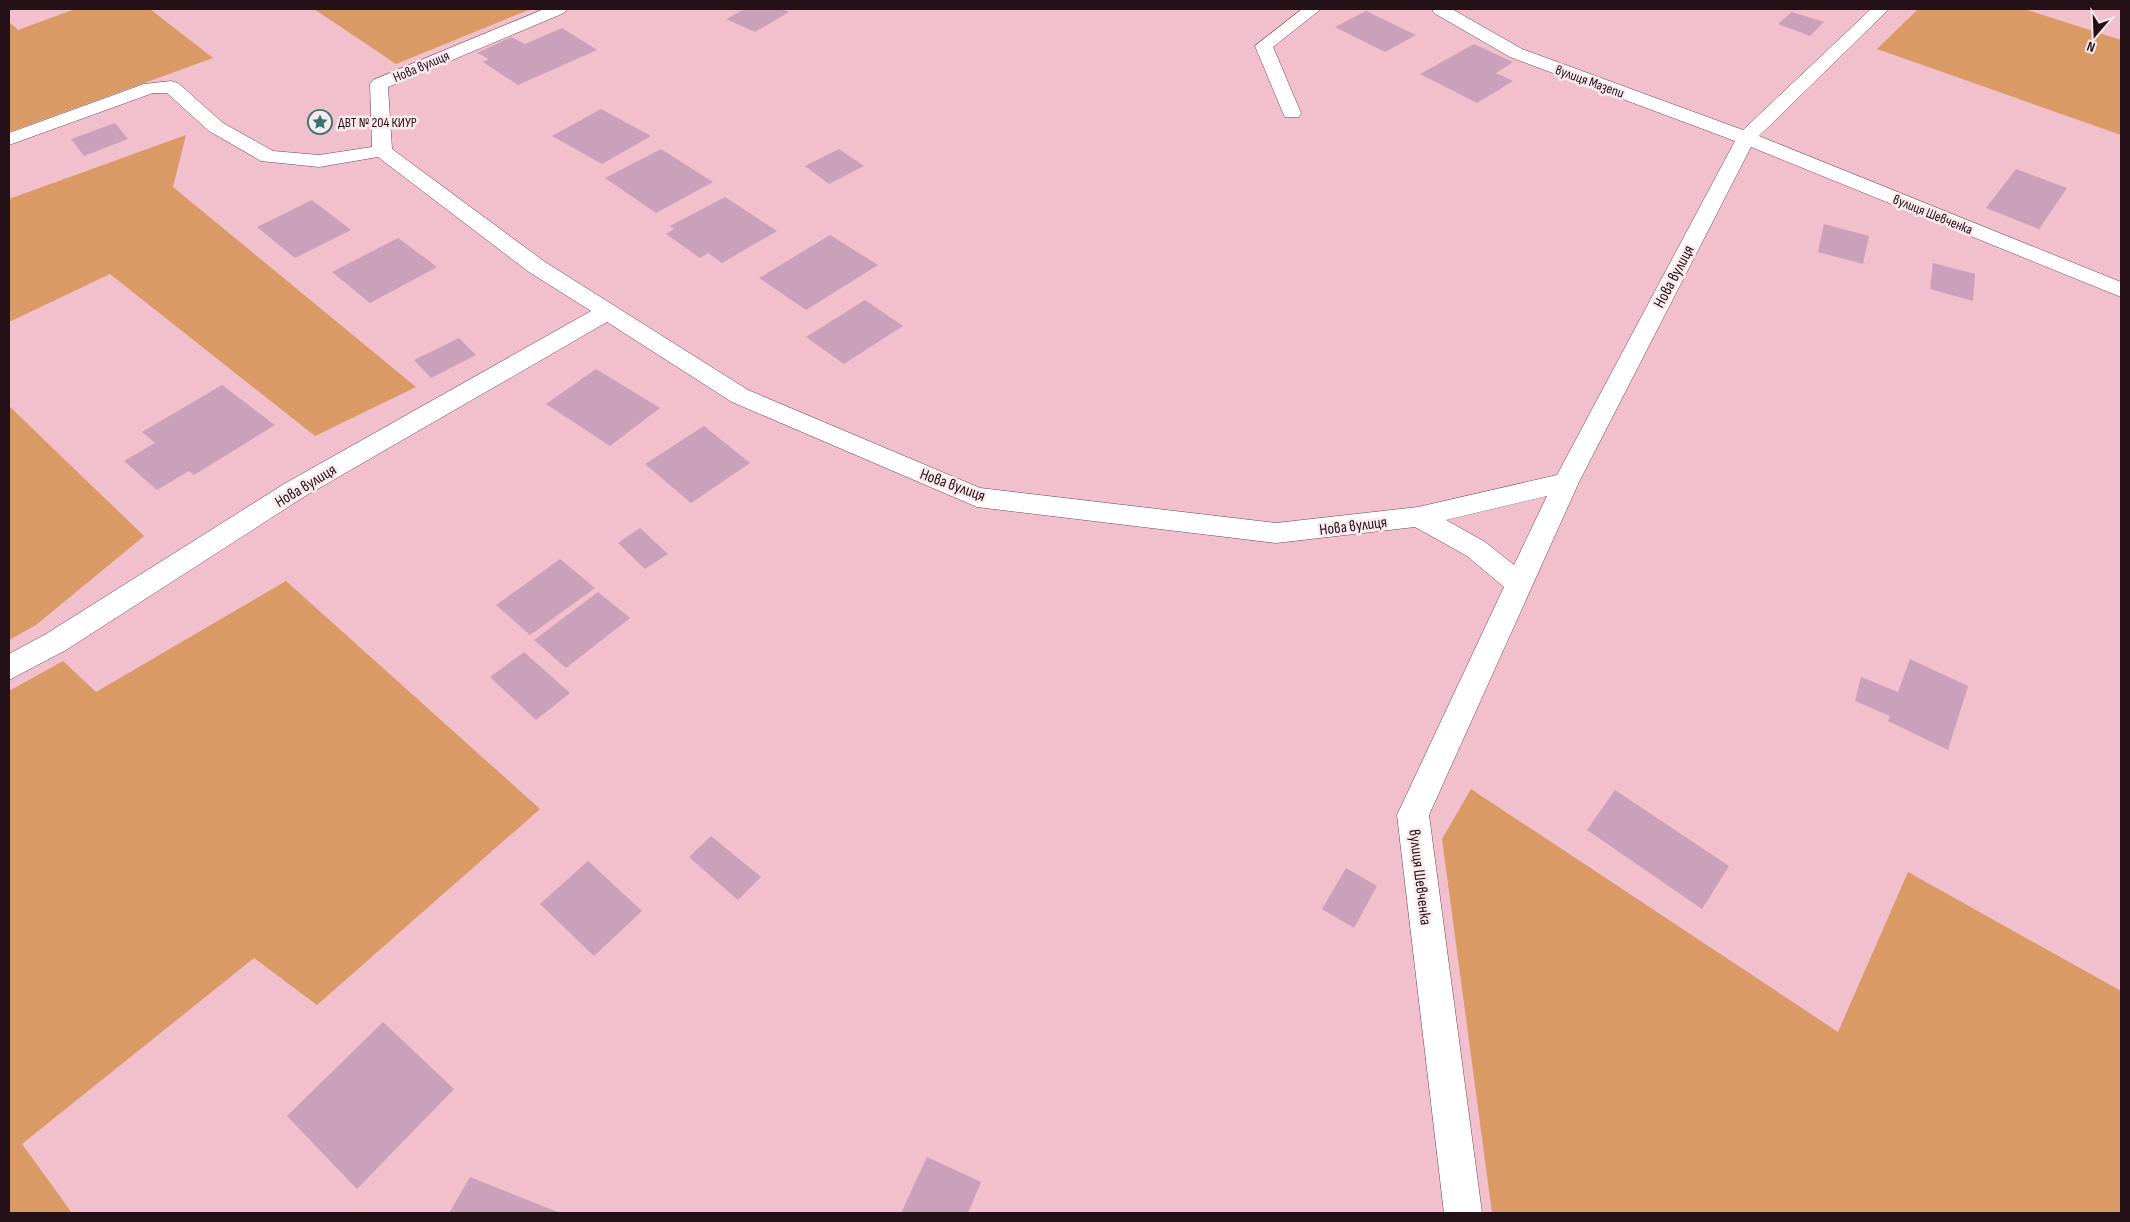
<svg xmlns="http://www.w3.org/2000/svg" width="2130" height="1222" viewBox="0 0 2130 1222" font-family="'Sofia Sans Condensed',sans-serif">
	<rect width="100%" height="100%" fill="#f2bfcd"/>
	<g fill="#d99a65">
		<path d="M 75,9 L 150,9 L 213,58 L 9,132 L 9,22 L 18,30 Z"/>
		<path d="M 314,9 L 531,9 L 396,64 Z"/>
		<path d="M 1918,9 L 2024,9 L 2121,40 L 2121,135 L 1877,49 Z"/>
		<path d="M 186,135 L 173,187 L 416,387 L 315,436 L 110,274 L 9,322 L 9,199 Z"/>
		<path d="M 9,406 L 144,536 L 36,625 L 9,640 Z"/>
		<path d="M 286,581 L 540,809 L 317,1005 L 254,958 L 22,1144 L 72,1213 L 9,1213 L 9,691 L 63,661 L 96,692 Z"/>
		<path d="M 1471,789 L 1838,1032 L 1908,872 L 2121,991 L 2121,1213 L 1492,1213 L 1442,839 Z"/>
	</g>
	<g fill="#caa0ba">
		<path d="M 745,9 L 781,9 L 789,12 L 755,32 L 726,19 Z"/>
		<path d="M 1366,11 L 1416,35 L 1385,52 L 1335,27 Z"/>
		<path d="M 1792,12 L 1824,22 L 1810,36 L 1778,24 Z"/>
		<path d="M 562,28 L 597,50 L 518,85 L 483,62 L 489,59 L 477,53 L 511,37 L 525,44 Z"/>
		<path d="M 1474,44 L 1513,62 L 1496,73 L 1513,81 L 1477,103 L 1420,74 Z"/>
		<path d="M 601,109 L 651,136 L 602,164 L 552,136 Z"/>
		<path d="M 115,123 L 128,139 L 84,156 L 71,139 Z"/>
		<path d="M 661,149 L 713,182 L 656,213 L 605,178 Z"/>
		<path d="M 839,149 L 864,166 L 829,184 L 805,166 Z"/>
		<path d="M 2016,169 L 2067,188 L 2039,229 L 1986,208 Z"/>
		<path d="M 725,197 L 777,231 L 722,263 L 708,253 L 700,258 L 666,234 L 674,229 L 670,226 Z"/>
		<path d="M 312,200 L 351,230 L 295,258 L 257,227 Z"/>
		<path d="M 1824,224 L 1869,236 L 1863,264 L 1818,252 Z"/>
		<path d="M 830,235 L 878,265 L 806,310 L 759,278 Z"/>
		<path d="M 398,238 L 437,267 L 370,303 L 332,272 Z"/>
		<path d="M 1933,263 L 1975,274 L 1973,301 L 1930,289 Z"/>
		<path d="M 865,300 L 903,326 L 844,364 L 806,337 Z"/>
		<path d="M 459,338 L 476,355 L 431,378 L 414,360 Z"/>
		<path d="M 596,369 L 660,408 L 610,446 L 546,404 Z"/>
		<path d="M 222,385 L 275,425 L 194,475 L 189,471 L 157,490 L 124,461 L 155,443 L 142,432 Z"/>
		<path d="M 704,426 L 750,463 L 691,503 L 645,464 Z"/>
		<path d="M 640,528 L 668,554 L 645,569 L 618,543 Z"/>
		<path d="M 560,559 L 595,588 L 530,635 L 496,605 Z"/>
		<path d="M 598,592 L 630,618 L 566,668 L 534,640 Z"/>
		<path d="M 524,652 L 570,693 L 536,720 L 490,677 Z"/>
		<path d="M 1910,659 L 1968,686 L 1948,750 L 1888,721 L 1890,716 L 1855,701 L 1861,677 L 1898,692 Z"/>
		<path d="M 1615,790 L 1729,866 L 1702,909 L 1587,830 Z"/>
		<path d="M 711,836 L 761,877 L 738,900 L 689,857 Z"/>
		<path d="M 588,861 L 642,911 L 594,956 L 540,904 Z"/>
		<path d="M 1346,868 L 1377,886 L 1354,928 L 1322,909 Z"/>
		<path d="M 383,1022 L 454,1089 L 357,1189 L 287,1116 Z"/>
		<path d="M 927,1157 L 981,1182 L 968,1213 L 901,1213 Z"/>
		<path d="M 470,1177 L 560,1213 L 449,1213 Z"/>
	</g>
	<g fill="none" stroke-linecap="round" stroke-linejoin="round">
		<defs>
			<g id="minor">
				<path d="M 544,9 L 567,9 L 564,13 L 388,87 L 392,149 L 545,262 L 748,390 L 980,488 L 1276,523 L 1418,507 L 1557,475 L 1735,141 L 1510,57 L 1434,13 L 1432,9 L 1452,9 L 1522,49 L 1743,130 L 1871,9 L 1889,9 L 1759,136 L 2121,282 L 2121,297 L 1751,147 L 1579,482 L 1429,815 L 1482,1213 L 1444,1213 L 1397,815 L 1504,587 L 1467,556 L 1415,527 L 1276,543 L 977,507 L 732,402 L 607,322 L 302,498 L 66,650 L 9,680 L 9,654 L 46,634 L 284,484 L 591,311 L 529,272 L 378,157 L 319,167 L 261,161 L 209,131 L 167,93 L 153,93 L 9,145 L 9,133 L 144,84 L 171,81 L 178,83 L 223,123 L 273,151 L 319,155 L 372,147 L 370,84 L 373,80 ZM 1547,496 L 1514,565 L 1485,542 L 1446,520 Z"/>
				<path d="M 1302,9 L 1321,9 L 1273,47 L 1301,113 L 1299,117 L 1285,117 L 1283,113 L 1255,46 Z"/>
			</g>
		</defs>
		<use href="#minor" stroke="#6f4451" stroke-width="1"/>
		<use href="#minor" fill="#fff" fill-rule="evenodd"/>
	</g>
	<defs>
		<symbol id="sight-ring" viewBox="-11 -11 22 22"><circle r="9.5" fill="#fbebef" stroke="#33786c" stroke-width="1.5"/><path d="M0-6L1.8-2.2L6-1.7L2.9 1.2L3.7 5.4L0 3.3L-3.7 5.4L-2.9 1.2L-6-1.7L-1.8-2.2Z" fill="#33786c"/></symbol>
	</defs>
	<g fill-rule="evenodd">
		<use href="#sight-ring" x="306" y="108" width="28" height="28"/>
	</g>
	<g text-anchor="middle" stroke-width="5" stroke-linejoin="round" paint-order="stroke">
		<g font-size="14" fill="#231117" stroke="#fbebef">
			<text transform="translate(421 66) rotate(-23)" y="5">Нова вулиця</text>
			<text transform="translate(1590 81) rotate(20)" y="5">вулиця Мазепи</text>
			<text transform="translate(1933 214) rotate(22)" y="5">вулиця Шевченка</text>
		</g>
		<g font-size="14" fill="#231117" stroke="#fbebef" text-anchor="start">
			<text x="338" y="127">ДВТ № 204 КИУР</text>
		</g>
		<g font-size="16" fill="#231117" stroke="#fbebef">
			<text transform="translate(1673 276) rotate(-62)" y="6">Нова вулиця</text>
			<text transform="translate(953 484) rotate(20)" y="6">Нова вулиця</text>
			<text transform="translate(305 485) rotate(-31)" y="6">Нова вулиця</text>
			<text transform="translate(1353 525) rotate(-7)" y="6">Нова вулиця</text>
			<text transform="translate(1421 877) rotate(83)" y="6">вулиця Шевченка</text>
		</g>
	</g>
	<rect width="2130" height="1222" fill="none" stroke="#231117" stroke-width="20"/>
	<g transform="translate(2095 35) rotate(199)" stroke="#fbebef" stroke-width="4" paint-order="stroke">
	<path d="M0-4L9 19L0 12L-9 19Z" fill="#231117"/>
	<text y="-8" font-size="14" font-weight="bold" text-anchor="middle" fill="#231117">N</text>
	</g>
</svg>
